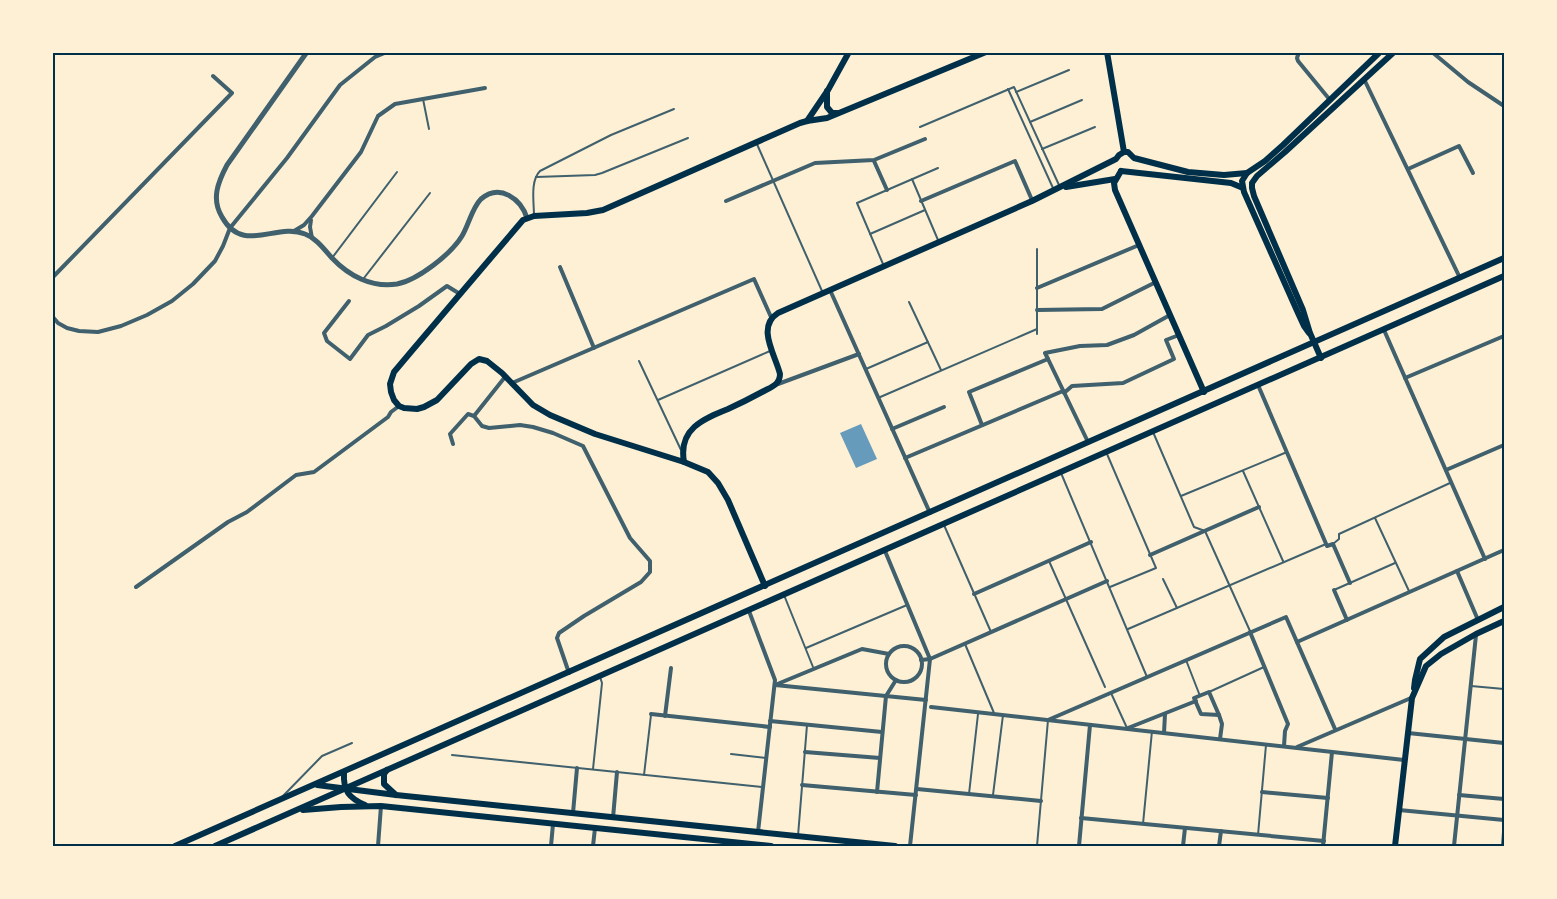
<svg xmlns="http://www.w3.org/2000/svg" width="1557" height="899" viewBox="0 0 1557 899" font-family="'PT Sans',sans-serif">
	<rect width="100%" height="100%" fill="#fdf0d5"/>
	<path fill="#669bbc" d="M 861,424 L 877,459 L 856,468 L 840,433 Z"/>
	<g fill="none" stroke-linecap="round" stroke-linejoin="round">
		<g stroke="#3f606c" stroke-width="2">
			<path d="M 1008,89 L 1053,188"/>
			<path d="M 1016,92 L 1069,70"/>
			<path d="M 423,99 L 429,129"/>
			<path d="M 1030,122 L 1082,100"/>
			<path d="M 920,127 L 1014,87 L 1059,185"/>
			<path d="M 756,142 L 822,291"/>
			<path d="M 1042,149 L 1095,127"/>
			<path d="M 536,177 L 595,175 L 602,173 L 688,138"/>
			<path d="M 912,179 L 938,240"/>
			<path d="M 534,216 C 534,202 530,181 540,171 L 611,135 L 674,109"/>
			<path d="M 870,234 L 925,210"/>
			<path d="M 1037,249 L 1037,334"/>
			<path d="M 332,258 L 397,172"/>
			<path d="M 883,264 L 857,203 L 938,168"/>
			<path d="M 364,278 L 430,193"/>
			<path d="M 909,302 L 941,370"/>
			<path d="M 639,361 L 681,450"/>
			<path d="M 866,369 L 928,342"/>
			<path d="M 878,398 L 1037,329"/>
			<path d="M 658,400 L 770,351"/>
			<path d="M 1153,432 L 1194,527 L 1205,531 L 1250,631"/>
			<path d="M 1107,454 L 1156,568 L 1110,587"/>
			<path d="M 1243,471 L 1283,561"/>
			<path d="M 1061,473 L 1147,677"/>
			<path d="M 1181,496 L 1287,452"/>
			<path d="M 1375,518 L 1409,591"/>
			<path d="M 944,525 L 991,632"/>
			<path d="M 1333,544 L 1339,539 L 1339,534 L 1450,483"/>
			<path d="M 1049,561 L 1105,687"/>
			<path d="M 1163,579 L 1177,608"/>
			<path d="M 1334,590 L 1395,563"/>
			<path d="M 784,595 L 813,667"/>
			<path d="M 1128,629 L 1326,544"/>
			<path d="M 965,644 L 994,713"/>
			<path d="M 806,648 L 907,605"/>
			<path d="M 1186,660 L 1200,696"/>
			<path d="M 1471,686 L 1504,689"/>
			<path d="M 1209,692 L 1264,667"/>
			<path d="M 1111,693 L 1127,728"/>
			<path d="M 731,754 L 766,758"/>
			<path d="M 452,755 L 762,787"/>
			<path d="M 593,769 L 602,683 L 600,677"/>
			<path d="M 644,775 L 651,715"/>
			<path d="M 969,794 L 978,714"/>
			<path d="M 993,795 L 1003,715"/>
			<path d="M 282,797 L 322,756 L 352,743"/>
			<path d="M 1143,824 L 1152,731"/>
			<path d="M 1258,835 L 1266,745"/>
			<path d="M 798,836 L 807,725"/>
			<path d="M 1037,846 L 1048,720"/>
		</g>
		<g stroke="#3f606c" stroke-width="4">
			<path d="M 1299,52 L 1297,58 L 1298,61 L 1330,100"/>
			<path d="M 1432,52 L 1468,82 L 1504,106"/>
			<path d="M 1364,79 L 1460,278"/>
			<path d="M 874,161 L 887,190"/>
			<path d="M 1408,169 L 1459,146 L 1473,173"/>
			<path d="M 726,201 L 815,163 L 874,160 L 925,139"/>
			<path d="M 921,201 L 1015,161 L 1032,200"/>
			<path d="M 311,220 L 310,227 L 312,238"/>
			<path d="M 294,231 L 304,225 L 312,216 L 361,152 L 378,116 L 395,104 L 485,88"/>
			<path d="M 560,267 L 594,348"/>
			<path d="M 52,278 L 232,93 L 213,76"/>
			<path d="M 1037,288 L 1139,245"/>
			<path d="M 830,290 L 930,513"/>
			<path d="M 349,301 L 324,333 L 327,341 L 350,359 L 368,335 L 386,326 L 419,306 L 447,286 L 460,294"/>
			<path d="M 1037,310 L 1102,309 L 1156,282"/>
			<path d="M 52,316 L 58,323 L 67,328 L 79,331 L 98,332 L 121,326 L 147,315 L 172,301 L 193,284 L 215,261 L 223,246 L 230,228 L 287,158 L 340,85 L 375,57 L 387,52"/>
			<path d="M 1384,330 L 1485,559"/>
			<path d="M 1048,359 L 1088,442"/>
			<path d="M 1405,378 L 1504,336"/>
			<path d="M 512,383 L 754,279 L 771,317"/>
			<path d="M 778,384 L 859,354"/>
			<path d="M 1258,385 L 1327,546 L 1333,544 L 1350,583"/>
			<path d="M 1064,393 L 1072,386 L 1123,383 L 1174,359 L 1166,340 L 1179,335"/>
			<path d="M 474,416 L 505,377"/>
			<path d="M 982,425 L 969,392 L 1048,359 L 1045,353 L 1080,346 L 1107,345 L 1134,335 L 1170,315"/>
			<path d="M 892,429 L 944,407"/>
			<path d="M 453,444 L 450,434 L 468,414 L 474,416 L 482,426 L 489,428 L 520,425 L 533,427 L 553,433 L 583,446 L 630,538 L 650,561 L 650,572 L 641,582 L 584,616 L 559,633 L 557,638 L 569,673"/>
			<path d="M 905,458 L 1063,391"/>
			<path d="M 1446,470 L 1504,445"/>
			<path d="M 885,551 L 930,659 L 910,846"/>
			<path d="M 1150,555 L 1259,507"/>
			<path d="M 1457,571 L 1478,620"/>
			<path d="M 136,587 L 228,522 L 247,512 L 296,475 L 314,472 L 388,417 L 391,412 L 399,406"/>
			<path d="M 1334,590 L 1347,620"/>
			<path d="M 974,594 L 1091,542"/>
			<path d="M 749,611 L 775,680 L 758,832"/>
			<path d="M 1250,632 L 1288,724 L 1285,731 L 1284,746"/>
			<path d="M 1297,642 L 1504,550"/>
			<circle cx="904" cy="664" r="18"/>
			<path d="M 921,660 L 930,659 L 1107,581"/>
			<path d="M 775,685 L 926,700"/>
			<path d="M 775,685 L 862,649 L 889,654"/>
			<path d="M 1209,692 L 1219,715 L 1201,714 L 1194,698 Z"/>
			<path d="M 931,707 L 1404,760"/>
			<path d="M 651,714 L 770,727"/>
			<path d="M 1219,715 L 1222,724 L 1220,739"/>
			<path d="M 665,716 L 671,668"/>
			<path d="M 1048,720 L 1286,617 L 1335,729"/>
			<path d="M 770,721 L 882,732"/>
			<path d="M 1128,728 L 1196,701"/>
			<path d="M 1164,733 L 1165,714"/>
			<path d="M 1408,733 L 1504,743"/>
			<path d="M 1297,747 L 1411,698"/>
			<path d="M 805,752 L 880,758"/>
			<path d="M 802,785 L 916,795"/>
			<path d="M 917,789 L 1041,801"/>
			<path d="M 877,792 L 886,696 L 896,680"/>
			<path d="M 1262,792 L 1328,798"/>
			<path d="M 1459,795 L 1504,799"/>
			<path d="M 1399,810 L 1504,820"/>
			<path d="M 573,813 L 577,768"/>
			<path d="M 613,818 L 617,772"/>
			<path d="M 1081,818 L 1324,841"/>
			<path d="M 378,846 L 381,806"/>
			<path d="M 551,846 L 553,824"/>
			<path d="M 593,846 L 595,828"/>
			<path d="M 1079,846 L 1090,725"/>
			<path d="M 1183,846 L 1185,828"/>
			<path d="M 1219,846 L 1221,831"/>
			<path d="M 1323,846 L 1332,752"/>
			<path d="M 1454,846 L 1476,635"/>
			<path d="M 1503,846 L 1504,832"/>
		</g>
		<path stroke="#3f606c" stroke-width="5" d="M 307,52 L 227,165 C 218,182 211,199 222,217 C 243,255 276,222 305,234 C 316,238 324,249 332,258 C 349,276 372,288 397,284 C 418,280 451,254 462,236 C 469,224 472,208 481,199 C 500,183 521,199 527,218"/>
		<g stroke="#003049" stroke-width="6">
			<path d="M 1107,52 L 1124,152"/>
			<path d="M 827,91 L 827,107 L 832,113 L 837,113"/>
			<path d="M 807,121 L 828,90 L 849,52"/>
			<path d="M 1124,152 L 1128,152 L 1134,158 L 1188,172 L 1224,175 L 1247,173"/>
			<path d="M 1121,171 L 1114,183 L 1115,190 L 1204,392"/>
			<path d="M 1121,171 L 1231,183 L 1243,188"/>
			<path d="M 1066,187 L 1115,179"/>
			<path d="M 1309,333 L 1304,326 L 1298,313 L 1244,192 L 1242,181 L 1247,173 L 1265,161 L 1283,145 L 1380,52"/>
			<path d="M 1321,358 L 1310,333 L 1303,310 L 1254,196 L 1252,188 L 1252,183 L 1257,176 L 1285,152 L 1394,52"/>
			<path d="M 684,462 C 678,429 703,419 728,409 C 739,404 751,398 762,392 C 771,387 780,385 780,374 C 775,354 756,327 778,313 L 1032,201 L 1116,159 L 1119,155 L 1124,152"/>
			<path d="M 765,586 L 728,500 L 718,483 L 708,472 L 684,462 L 595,434 L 550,415 L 533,405 L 502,373 L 487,361 L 479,359 L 471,364 L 437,400 L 424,407 L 417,409 L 404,408 L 399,406 L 394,400 L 391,392 L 390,384 L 394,372 L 410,353 L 523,220 L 534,216 L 587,213 L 603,210 L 800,123 L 807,121 L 827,118 L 986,52"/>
			<path d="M 1414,688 L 1415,680 L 1420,659 L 1444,637 L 1504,607"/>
			<path d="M 1395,846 L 1412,698 L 1426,666 L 1441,654 L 1476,634 L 1504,621"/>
		</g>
		<g stroke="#003049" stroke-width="6">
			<path d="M 387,770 L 384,774 L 384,784 L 396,795"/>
			<path d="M 344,773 C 343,791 349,798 365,805"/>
			<path d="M 317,785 L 396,795 L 895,846"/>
			<path d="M 303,810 L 341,807 L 381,806 L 771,846"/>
			<path d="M 175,846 L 1504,258"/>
			<path d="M 215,846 L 1504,276"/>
		</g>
	</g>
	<rect width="1557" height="899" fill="none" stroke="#fdf0d5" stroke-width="108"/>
	<rect x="54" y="54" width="1449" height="791" fill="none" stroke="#003049" stroke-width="2"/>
</svg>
